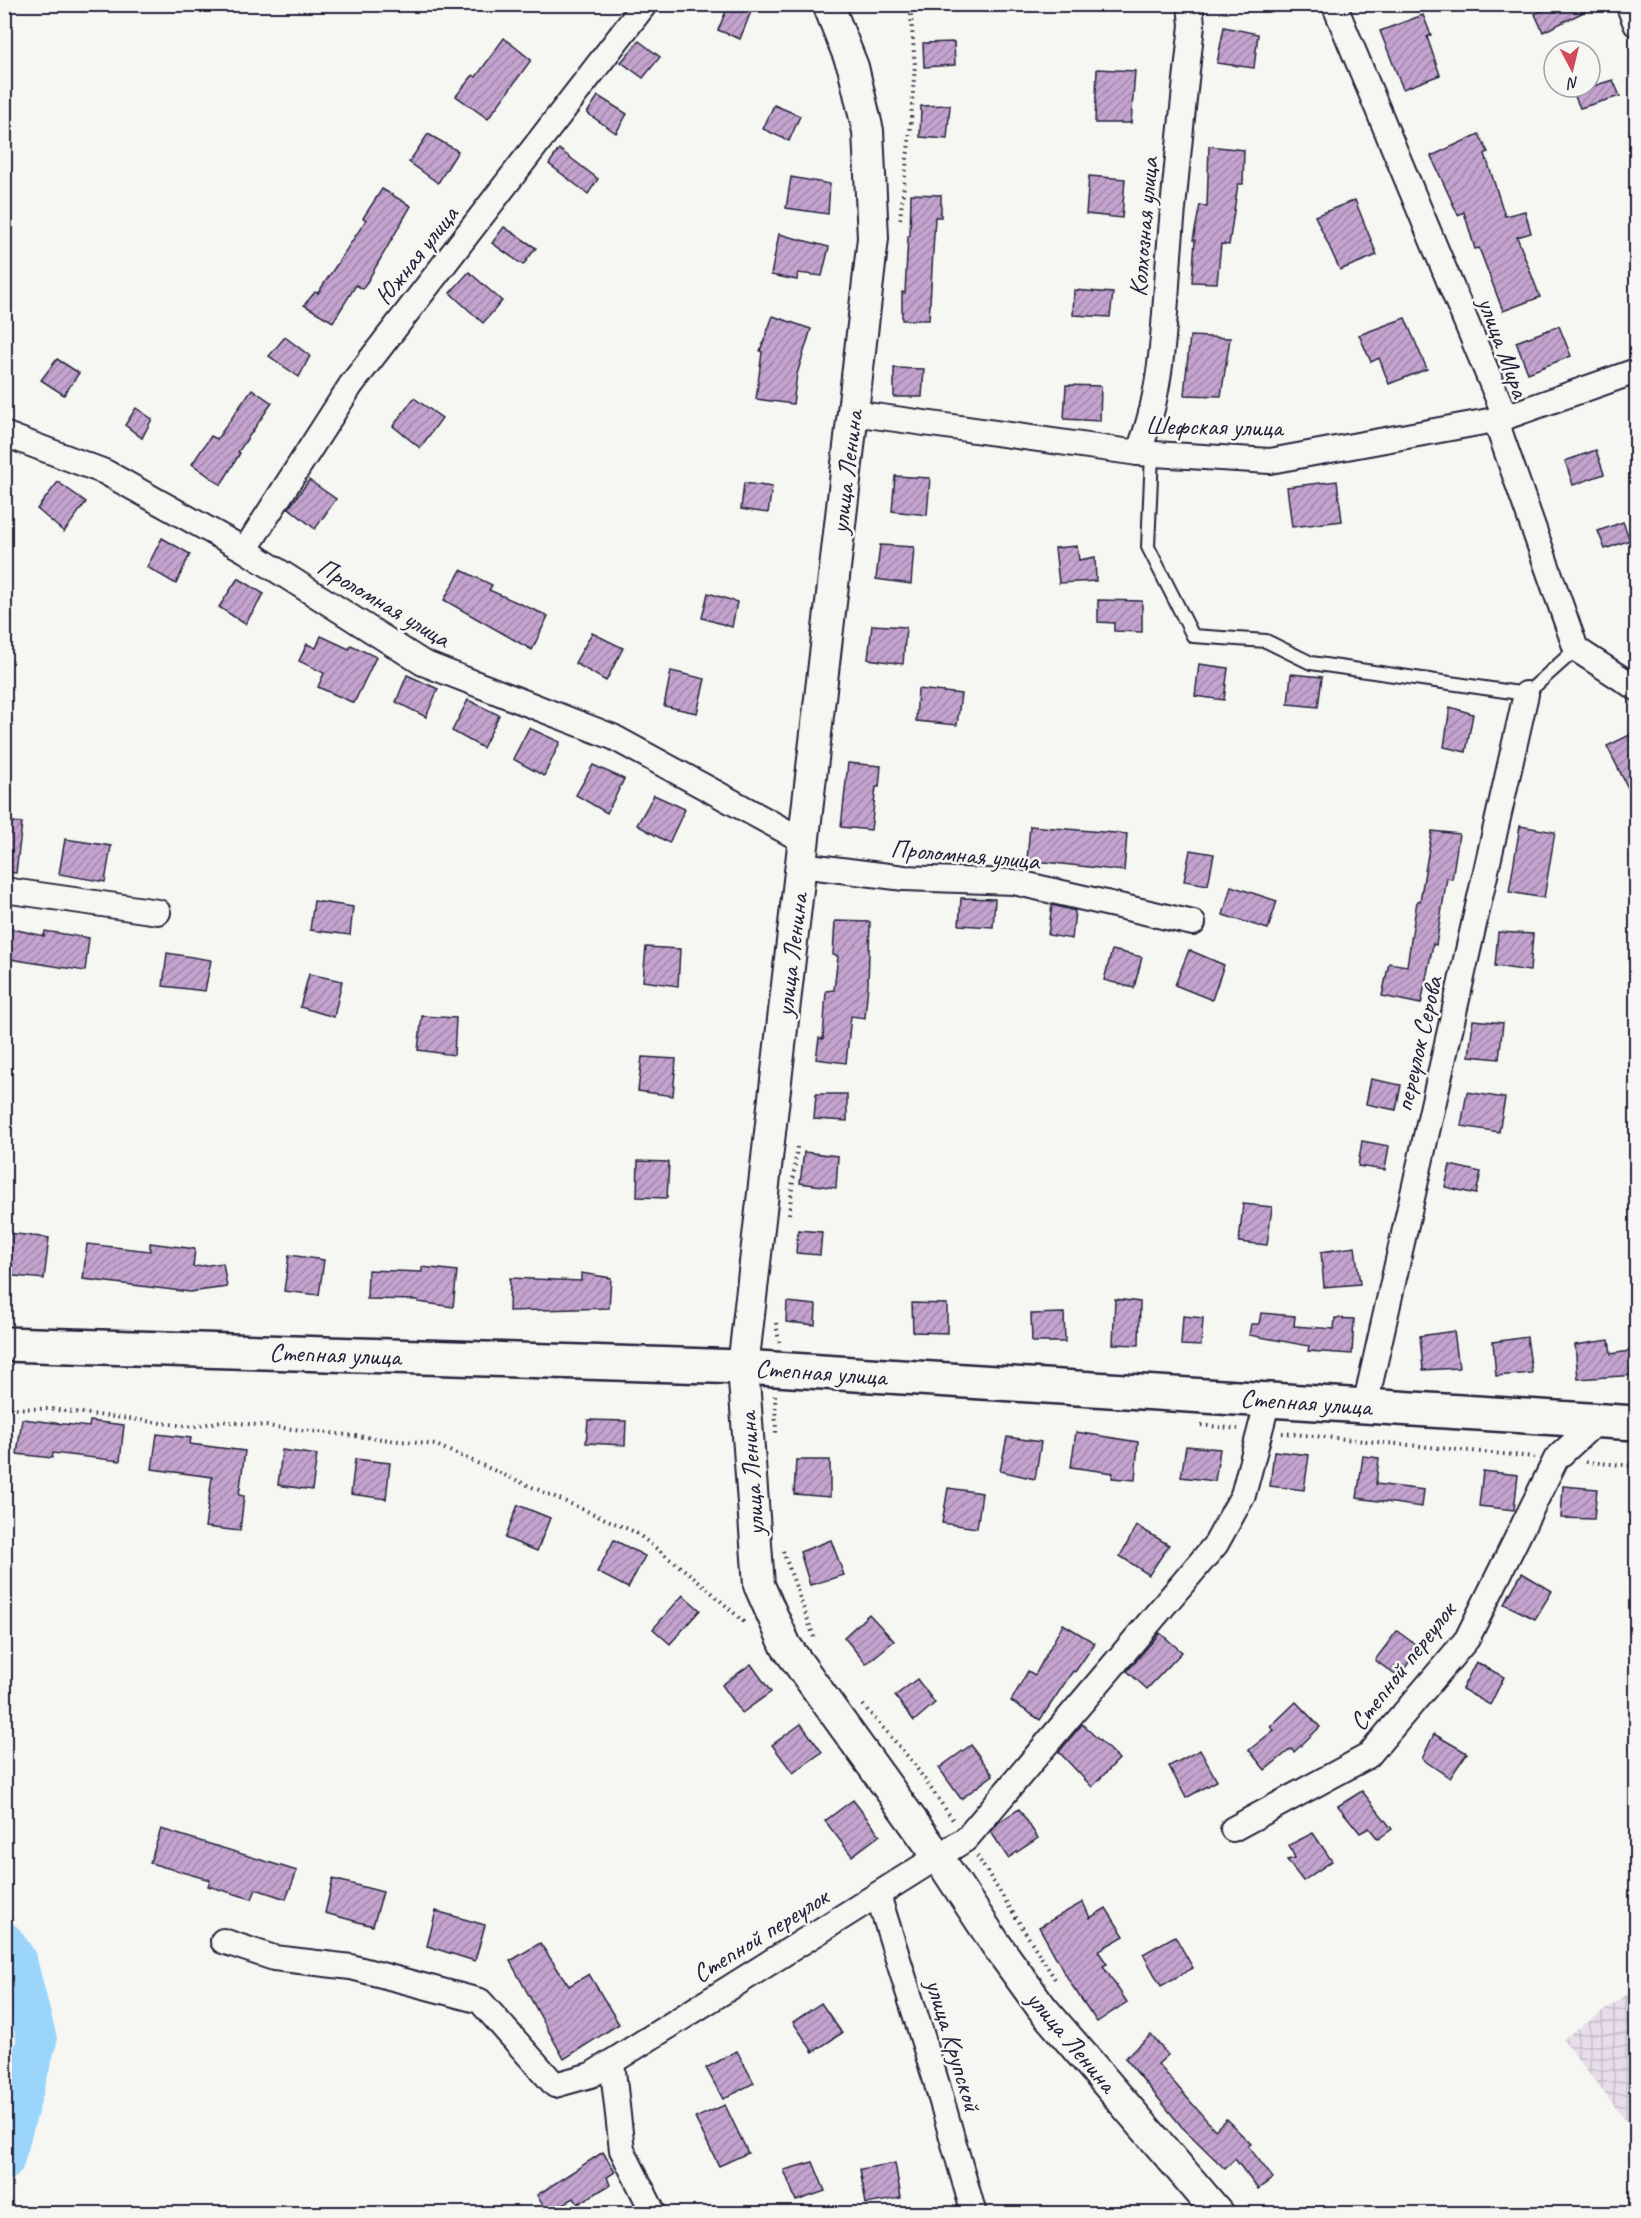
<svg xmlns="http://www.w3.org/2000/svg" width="1641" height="2218" viewBox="0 0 1641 2218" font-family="Caveat,sans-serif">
	<defs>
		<pattern id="industrial-grid" width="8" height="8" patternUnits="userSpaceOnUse" patternTransform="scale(1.5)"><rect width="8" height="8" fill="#e7dde8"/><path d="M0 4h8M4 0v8" fill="none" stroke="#c6bdc8"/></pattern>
		<pattern id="building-hatch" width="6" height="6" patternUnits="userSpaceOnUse" patternTransform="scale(1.5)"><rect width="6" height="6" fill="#c4a4cf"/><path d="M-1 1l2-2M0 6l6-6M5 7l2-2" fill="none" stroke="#9f85a9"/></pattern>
	</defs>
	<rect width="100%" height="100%" fill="#f6f6f2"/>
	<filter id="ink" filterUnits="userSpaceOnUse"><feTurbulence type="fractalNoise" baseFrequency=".0167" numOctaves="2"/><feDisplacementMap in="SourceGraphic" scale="12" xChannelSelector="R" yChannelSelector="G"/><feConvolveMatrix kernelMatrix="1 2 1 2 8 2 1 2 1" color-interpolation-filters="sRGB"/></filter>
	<g filter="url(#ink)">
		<path fill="url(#industrial-grid)" d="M 1636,1988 L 1636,2134 L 1563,2040 Z"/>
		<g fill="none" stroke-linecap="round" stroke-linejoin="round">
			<path stroke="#9bd5fb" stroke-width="40" d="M 4,1942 L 17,1961 L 37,2040 L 4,2161"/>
		</g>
		<g fill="url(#building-hatch)" stroke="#22223b" stroke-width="1.5">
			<path d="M 729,4 L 754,4 L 740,39 L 718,30 Z"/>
			<path d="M 1556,4 L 1600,4 L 1543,32 L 1535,14 Z"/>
			<path d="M 1423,15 L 1431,35 L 1427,37 L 1440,75 L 1403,89 L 1380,31 Z"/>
			<path d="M 1224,27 L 1258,34 L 1254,68 L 1217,63 Z"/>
			<path d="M 504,38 L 531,60 L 488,119 L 456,96 L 473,75 L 476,77 Z"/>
			<path d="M 639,41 L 660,57 L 643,78 L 621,62 Z"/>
			<path d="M 954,42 L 955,65 L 924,67 L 923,43 Z"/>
			<path d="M 1097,69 L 1135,71 L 1131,123 L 1095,123 Z"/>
			<path d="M 1613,80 L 1620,96 L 1580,108 L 1573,92 Z"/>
			<path d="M 598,96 L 627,114 L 616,133 L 587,113 Z"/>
			<path d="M 774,105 L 800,116 L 789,141 L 763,129 Z"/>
			<path d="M 950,105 L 947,139 L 920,137 L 921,106 Z"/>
			<path d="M 428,134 L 458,151 L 438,183 L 409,162 Z"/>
			<path d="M 1479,134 L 1488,152 L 1485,154 L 1505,216 L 1525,211 L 1531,233 L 1517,237 L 1540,297 L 1503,311 L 1479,248 L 1475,249 L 1464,212 L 1458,215 L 1431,156 Z"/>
			<path d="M 1209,146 L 1244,150 L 1243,184 L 1238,184 L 1229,245 L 1221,244 L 1217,283 L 1192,282 L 1195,240 L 1193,240 L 1200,205 L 1207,207 Z"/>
			<path d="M 559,149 L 598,179 L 588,194 L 549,164 Z"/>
			<path d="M 1089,176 L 1125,179 L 1122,218 L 1086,214 Z"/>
			<path d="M 791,177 L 830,184 L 828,214 L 786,208 Z"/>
			<path d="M 382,189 L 411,206 L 363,289 L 356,285 L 333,322 L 304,305 L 315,292 L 318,293 L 366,220 L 363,218 Z"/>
			<path d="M 911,194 L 941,195 L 941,217 L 935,217 L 929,320 L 902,320 L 902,292 L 905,293 L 908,236 L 910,236 Z"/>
			<path d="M 1355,200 L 1377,255 L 1340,270 L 1315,216 Z"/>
			<path d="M 504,227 L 536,248 L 523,265 L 492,243 Z"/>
			<path d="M 779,234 L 829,247 L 822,276 L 798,273 L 797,280 L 771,275 Z"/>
			<path d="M 469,272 L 502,301 L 483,323 L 450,293 Z"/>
			<path d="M 1074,290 L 1113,293 L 1110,317 L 1073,315 Z"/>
			<path d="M 773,316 L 811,329 L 797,374 L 793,404 L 756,399 L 762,352 L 760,351 Z"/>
			<path d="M 1405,318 L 1427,369 L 1389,384 L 1379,358 L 1371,362 L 1359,335 Z"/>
			<path d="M 1559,326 L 1571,356 L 1528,373 L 1516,342 Z"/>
			<path d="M 1190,336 L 1230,338 L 1221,396 L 1184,395 Z"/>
			<path d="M 285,337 L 310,356 L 299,377 L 269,356 Z"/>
			<path d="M 57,359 L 79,373 L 64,395 L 41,380 Z"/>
			<path d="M 894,368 L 924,369 L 922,397 L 894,397 Z"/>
			<path d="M 1066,385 L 1101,386 L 1100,421 L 1064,419 Z"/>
			<path d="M 252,389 L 272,403 L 238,452 L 240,453 L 221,485 L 192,464 L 211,436 L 217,439 Z"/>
			<path d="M 414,398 L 442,418 L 420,448 L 393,426 Z"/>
			<path d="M 136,408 L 152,419 L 142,438 L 125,425 Z"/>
			<path d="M 1596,450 L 1604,474 L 1573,485 L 1565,461 Z"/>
			<path d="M 895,476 L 930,478 L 927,515 L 892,511 Z"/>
			<path d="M 309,480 L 336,499 L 315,529 L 289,508 Z"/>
			<path d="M 1337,481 L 1342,521 L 1292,527 L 1287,487 Z"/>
			<path d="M 58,482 L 86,502 L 64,532 L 37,509 Z"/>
			<path d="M 744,483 L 772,487 L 768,513 L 741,509 Z"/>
			<path d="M 1623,522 L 1630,540 L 1605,549 L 1598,531 Z"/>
			<path d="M 162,538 L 190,554 L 176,584 L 147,567 Z"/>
			<path d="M 880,545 L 914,547 L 911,584 L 876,579 Z"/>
			<path d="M 1077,546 L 1079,560 L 1095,557 L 1096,581 L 1059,583 L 1055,548 Z"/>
			<path d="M 461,570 L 492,585 L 489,590 L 548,616 L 532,650 L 444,600 Z"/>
			<path d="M 238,578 L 264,594 L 245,624 L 219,607 Z"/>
			<path d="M 708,593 L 737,602 L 732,627 L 702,618 Z"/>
			<path d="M 1098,600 L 1142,601 L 1142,632 L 1114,631 L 1114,623 L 1098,622 Z"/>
			<path d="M 872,625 L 906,627 L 903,664 L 868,659 Z"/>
			<path d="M 592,633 L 623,648 L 606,681 L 575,663 Z"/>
			<path d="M 321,636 L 349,649 L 351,645 L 376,657 L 354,703 L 318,687 L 324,673 L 299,661 L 307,644 L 316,648 Z"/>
			<path d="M 1199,664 L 1228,668 L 1224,700 L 1195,696 Z"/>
			<path d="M 671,671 L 705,679 L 697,713 L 664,706 Z"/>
			<path d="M 1291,674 L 1322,677 L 1318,707 L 1288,704 Z"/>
			<path d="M 407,675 L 438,689 L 426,717 L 396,702 Z"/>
			<path d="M 918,689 L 961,694 L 957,725 L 916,721 Z"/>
			<path d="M 468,700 L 499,715 L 483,748 L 452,731 Z"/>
			<path d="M 1450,707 L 1473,714 L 1466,752 L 1444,747 Z"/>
			<path d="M 529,728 L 560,742 L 544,776 L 513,759 Z"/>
			<path d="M 1636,732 L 1636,804 L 1607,746 Z"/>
			<path d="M 848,763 L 881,766 L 879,787 L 876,787 L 871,830 L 841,827 Z"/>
			<path d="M 593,765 L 624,779 L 607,813 L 576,795 Z"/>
			<path d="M 654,795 L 685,809 L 669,843 L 637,825 Z"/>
			<path d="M 4,821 L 22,823 L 16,873 L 4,872 Z"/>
			<path d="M 1030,826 L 1127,834 L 1124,871 L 1027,860 Z"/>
			<path d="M 1520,826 L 1555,832 L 1544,898 L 1509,892 Z"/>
			<path d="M 1432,831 L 1459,834 L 1452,879 L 1447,878 L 1436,945 L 1433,944 L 1421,1004 L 1382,996 L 1389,963 L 1407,966 L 1417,901 L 1420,901 Z"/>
			<path d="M 65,839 L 111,846 L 105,882 L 59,874 Z"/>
			<path d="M 1190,850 L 1214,854 L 1208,885 L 1184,881 Z"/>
			<path d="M 1231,886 L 1277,901 L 1268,929 L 1223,915 Z"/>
			<path d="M 961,898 L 995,899 L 993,927 L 959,925 Z"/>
			<path d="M 314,901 L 353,907 L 350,935 L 310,930 Z"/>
			<path d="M 1052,905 L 1075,911 L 1072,939 L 1048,935 Z"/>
			<path d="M 835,921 L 870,922 L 868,984 L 865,1018 L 851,1016 L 846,1063 L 816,1059 L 819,1038 L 823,1039 L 826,991 L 834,990 L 838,956 L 833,955 Z"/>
			<path d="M 4,927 L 44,936 L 45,931 L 89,938 L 85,971 L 4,958 Z"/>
			<path d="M 1498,932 L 1533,934 L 1530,971 L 1495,966 Z"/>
			<path d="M 646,947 L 680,949 L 678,986 L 643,981 Z"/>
			<path d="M 1112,950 L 1142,957 L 1134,988 L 1104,980 Z"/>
			<path d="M 1189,950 L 1224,965 L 1212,1000 L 1175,985 Z"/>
			<path d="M 167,953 L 211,960 L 205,991 L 163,986 Z"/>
			<path d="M 309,974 L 342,981 L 334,1017 L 300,1007 Z"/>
			<path d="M 422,1016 L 456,1018 L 454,1055 L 418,1050 Z"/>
			<path d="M 1473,1020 L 1503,1023 L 1499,1059 L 1469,1056 Z"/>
			<path d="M 642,1057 L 676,1059 L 673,1096 L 638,1091 Z"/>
			<path d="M 1371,1079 L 1401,1085 L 1396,1110 L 1366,1104 Z"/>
			<path d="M 1467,1092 L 1505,1098 L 1499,1132 L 1461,1126 Z"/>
			<path d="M 816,1094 L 847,1094 L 847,1121 L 814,1119 Z"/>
			<path d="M 1362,1141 L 1389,1146 L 1385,1170 L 1358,1166 Z"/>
			<path d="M 804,1152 L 838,1156 L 836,1188 L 800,1183 Z"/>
			<path d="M 638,1161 L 669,1162 L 667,1198 L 637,1197 Z"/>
			<path d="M 1450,1165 L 1481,1172 L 1476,1194 L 1445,1187 Z"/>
			<path d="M 1243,1204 L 1272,1207 L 1267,1245 L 1239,1242 Z"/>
			<path d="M 798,1230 L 822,1232 L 820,1255 L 796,1253 Z"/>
			<path d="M 8,1233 L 49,1238 L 44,1279 L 5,1275 Z"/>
			<path d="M 150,1243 L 195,1249 L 193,1267 L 223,1263 L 227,1287 L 190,1292 L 83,1279 L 87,1244 L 150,1251 Z"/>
			<path d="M 1355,1247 L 1360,1284 L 1324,1287 L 1321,1252 Z"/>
			<path d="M 289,1255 L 324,1260 L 319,1295 L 284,1291 Z"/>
			<path d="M 422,1267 L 457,1271 L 453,1307 L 418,1302 L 418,1300 L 367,1299 L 368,1270 L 422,1272 Z"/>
			<path d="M 581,1273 L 611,1278 L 609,1308 L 509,1311 L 510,1278 L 581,1281 Z"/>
			<path d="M 1115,1299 L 1140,1302 L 1139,1345 L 1113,1344 Z"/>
			<path d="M 787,1302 L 816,1305 L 815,1325 L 786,1322 Z"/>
			<path d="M 912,1303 L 947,1304 L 947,1333 L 913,1332 Z"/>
			<path d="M 1064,1313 L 1065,1342 L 1032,1342 L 1031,1314 Z"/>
			<path d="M 1261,1313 L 1295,1316 L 1294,1326 L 1334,1329 L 1335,1318 L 1354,1319 L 1352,1354 L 1308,1351 L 1309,1346 L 1249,1335 L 1251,1324 L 1259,1324 Z"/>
			<path d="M 1183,1316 L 1203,1318 L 1201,1346 L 1181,1345 Z"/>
			<path d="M 1454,1331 L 1459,1368 L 1423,1370 L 1420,1336 Z"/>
			<path d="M 1527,1337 L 1532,1373 L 1496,1376 L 1493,1342 Z"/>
			<path d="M 1609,1340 L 1611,1354 L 1636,1350 L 1636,1375 L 1578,1379 L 1575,1345 Z"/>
			<path d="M 22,1419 L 89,1427 L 90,1421 L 124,1425 L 120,1461 L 53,1453 L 52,1458 L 17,1454 Z"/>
			<path d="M 588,1420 L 626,1421 L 625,1445 L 586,1443 Z"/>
			<path d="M 1076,1432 L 1138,1442 L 1135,1480 L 1112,1478 L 1113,1473 L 1071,1467 Z"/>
			<path d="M 157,1434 L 191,1438 L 190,1444 L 245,1451 L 239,1495 L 244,1496 L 240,1531 L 205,1527 L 212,1477 L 152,1469 Z"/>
			<path d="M 1007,1437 L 1041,1442 L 1035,1479 L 1000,1471 Z"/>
			<path d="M 1186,1446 L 1220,1449 L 1215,1481 L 1181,1477 Z"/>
			<path d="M 282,1450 L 317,1455 L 312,1490 L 278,1485 Z"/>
			<path d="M 1274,1451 L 1309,1455 L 1304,1490 L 1270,1486 Z"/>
			<path d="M 1363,1456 L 1379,1458 L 1376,1484 L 1424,1490 L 1422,1507 L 1357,1498 Z"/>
			<path d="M 355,1459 L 390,1463 L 386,1499 L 351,1494 Z"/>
			<path d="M 796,1460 L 830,1460 L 830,1497 L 794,1494 Z"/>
			<path d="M 1483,1471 L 1518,1475 L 1514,1510 L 1479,1506 Z"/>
			<path d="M 1563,1486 L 1597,1489 L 1594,1519 L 1561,1518 Z"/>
			<path d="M 948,1488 L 982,1493 L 977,1528 L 942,1523 Z"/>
			<path d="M 518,1505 L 550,1518 L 537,1551 L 505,1538 Z"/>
			<path d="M 1137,1526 L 1169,1545 L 1149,1575 L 1120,1556 Z"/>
			<path d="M 614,1540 L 645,1556 L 628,1588 L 597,1572 Z"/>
			<path d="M 831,1540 L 844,1575 L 810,1585 L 800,1552 Z"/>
			<path d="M 1522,1573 L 1552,1591 L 1535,1619 L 1504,1604 Z"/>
			<path d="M 683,1595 L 700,1610 L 670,1644 L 653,1629 Z"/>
			<path d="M 869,1614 L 894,1641 L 866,1664 L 844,1637 Z"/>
			<path d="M 1063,1624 L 1095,1643 L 1075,1672 L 1073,1671 L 1040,1720 L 1011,1701 L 1028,1671 L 1035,1675 Z"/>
			<path d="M 1397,1631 L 1420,1648 L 1398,1677 L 1375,1660 Z"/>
			<path d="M 1160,1633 L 1182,1652 L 1147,1689 L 1127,1671 Z"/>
			<path d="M 1476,1662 L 1504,1677 L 1490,1705 L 1462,1689 Z"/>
			<path d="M 751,1664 L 771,1692 L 742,1713 L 722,1685 Z"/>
			<path d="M 917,1679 L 935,1703 L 914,1721 L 895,1696 Z"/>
			<path d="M 1296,1702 L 1320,1727 L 1294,1752 L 1291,1749 L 1265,1770 L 1249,1750 L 1274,1730 L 1270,1727 Z"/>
			<path d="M 801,1724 L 822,1752 L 793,1773 L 772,1745 Z"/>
			<path d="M 1082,1724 L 1119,1759 L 1092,1787 L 1059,1752 Z"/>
			<path d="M 1434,1734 L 1467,1753 L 1450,1778 L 1422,1759 Z"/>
			<path d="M 971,1745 L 993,1775 L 961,1799 L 939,1768 Z"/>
			<path d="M 1200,1750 L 1217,1781 L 1186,1798 L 1169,1766 Z"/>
			<path d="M 1362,1791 L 1392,1829 L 1378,1839 L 1369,1828 L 1360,1833 L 1338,1806 Z"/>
			<path d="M 853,1800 L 880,1835 L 852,1856 L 825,1821 Z"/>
			<path d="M 1019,1809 L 1038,1838 L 1008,1858 L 991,1832 L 999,1822 Z"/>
			<path d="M 161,1829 L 297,1871 L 286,1899 L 256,1889 L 252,1899 L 208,1886 L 210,1880 L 150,1863 Z"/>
			<path d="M 1313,1833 L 1332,1861 L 1303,1881 L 1287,1860 L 1295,1858 L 1289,1845 Z"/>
			<path d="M 333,1879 L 383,1892 L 373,1926 L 325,1913 Z"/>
			<path d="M 1083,1902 L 1090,1918 L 1106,1908 L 1124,1936 L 1098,1951 L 1107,1964 L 1103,1966 L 1127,2002 L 1097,2022 L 1071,1984 L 1039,1927 Z"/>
			<path d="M 436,1911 L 485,1925 L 475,1961 L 427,1946 Z"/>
			<path d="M 1175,1936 L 1193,1968 L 1161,1986 L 1143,1954 Z"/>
			<path d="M 540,1943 L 569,1986 L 589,1974 L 619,2024 L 564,2059 L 510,1961 Z"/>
			<path d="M 821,2003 L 842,2033 L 813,2052 L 793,2022 Z"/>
			<path d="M 1151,2035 L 1168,2055 L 1158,2064 L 1215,2130 L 1226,2119 L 1251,2144 L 1248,2146 L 1273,2178 L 1258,2189 L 1235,2159 L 1225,2169 L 1182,2127 L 1125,2058 Z"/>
			<path d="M 737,2051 L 754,2083 L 723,2099 L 706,2068 Z"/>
			<path d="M 725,2105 L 748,2153 L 719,2166 L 695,2118 Z"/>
			<path d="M 603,2152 L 615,2172 L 607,2177 L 610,2185 L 578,2204 L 574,2198 L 547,2213 L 537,2195 Z"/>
			<path d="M 813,2162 L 825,2191 L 796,2201 L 784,2170 Z"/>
			<path d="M 895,2163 L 901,2198 L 866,2204 L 860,2169 Z"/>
		</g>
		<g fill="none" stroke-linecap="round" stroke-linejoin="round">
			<defs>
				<path id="service" d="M 1152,454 L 1148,547 L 1193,636 L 1266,641 L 1311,663 L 1526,694 L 1576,649"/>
				<g id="minor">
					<path d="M 1334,4 L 1501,406 L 1499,430 L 1576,649 L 1636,688"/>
					<path d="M 1628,4 L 1636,24"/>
					<path d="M 853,413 L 1138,453 L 1270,461 L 1500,419 L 1636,371"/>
					<path d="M 4,434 L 105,472 L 245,550 L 423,663 L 613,737 L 804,841"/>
					<path d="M 1138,453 C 1165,388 1164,312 1170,243 C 1176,170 1184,98 1192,25 L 1190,4"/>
					<path d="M 245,550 L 351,385 L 645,4"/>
					<path d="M 801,865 L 904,878 L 1014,882 L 1193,923"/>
					<path d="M 4,890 L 158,912"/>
					<path d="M 1365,1406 L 1526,694"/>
					<path d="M 1233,1829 L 1368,1756 L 1467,1639 L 1556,1459 L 1597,1421"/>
					<path d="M 878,1895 L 936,2081 L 974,2214"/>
					<path d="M 223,1941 L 274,1958 L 351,1967 L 480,2001 L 555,2085 L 591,2075 L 966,1839 L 1216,1544 L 1243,1495 L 1268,1400"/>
					<path d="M 612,2062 L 622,2150 L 654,2214"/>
				</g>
				<path id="tertiary" d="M 828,4 L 853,67 L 868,131 L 873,238 L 743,1367 L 759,1585 L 786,1646 L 939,1858 L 995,1943 L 1042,2008 L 1219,2214"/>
				<path id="secondary" d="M 4,1344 L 743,1367 L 1636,1423"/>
			</defs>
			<use href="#service" stroke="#22223b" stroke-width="16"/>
			<use href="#minor" stroke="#22223b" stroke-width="28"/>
			<use href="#tertiary" stroke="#22223b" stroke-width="34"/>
			<use href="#secondary" stroke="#22223b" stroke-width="38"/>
			<g stroke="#22223b" stroke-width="4" stroke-dasharray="1.5 4.5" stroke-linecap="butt">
				<path d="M 900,219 L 910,133 L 915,65 L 910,4"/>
				<path d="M 789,1214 L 797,1147"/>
				<path d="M 776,1323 L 779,1342"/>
				<path d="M 775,1395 L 776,1433"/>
				<path d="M 4,1408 L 50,1409 L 194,1427 L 221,1421 L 436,1445 L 635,1532 L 700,1582 L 747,1625"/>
				<path d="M 1201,1425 L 1238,1429"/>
				<path d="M 1282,1433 L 1534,1457"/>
				<path d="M 1586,1462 L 1636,1466"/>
				<path d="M 783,1551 L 815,1640"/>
				<path d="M 863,1705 L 911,1760 L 953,1820"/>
				<path d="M 977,1856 L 1055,1979"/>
			</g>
			<use href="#service" stroke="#f6f6f2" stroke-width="12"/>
			<use href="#minor" stroke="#f6f6f2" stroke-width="24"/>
			<use href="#tertiary" stroke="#f6f6f2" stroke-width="30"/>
			<use href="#secondary" stroke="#f6f6f2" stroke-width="33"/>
		</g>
	</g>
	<g text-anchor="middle" stroke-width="5" stroke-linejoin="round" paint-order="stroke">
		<g font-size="26" fill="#22223b" stroke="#f6f6f2">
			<text transform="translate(1143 227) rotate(-85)" y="9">Колхозная улица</text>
			<text transform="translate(416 255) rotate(-52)" y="9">Южная улица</text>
			<text transform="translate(1504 347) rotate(70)" y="9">улица Мира</text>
			<text transform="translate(1214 426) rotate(1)" y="9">Шефская улица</text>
			<text transform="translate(846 472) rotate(-83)" y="9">улица Ленина</text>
			<text transform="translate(384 602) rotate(31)" y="9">Проломная улица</text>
			<text transform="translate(965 854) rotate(5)" y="9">Проломная улица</text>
			<text transform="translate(791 955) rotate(-83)" y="9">улица Ленина</text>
			<text transform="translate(1418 1044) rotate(-77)" y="9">переулок Серова</text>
			<text transform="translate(335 1354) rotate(2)" y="9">Степная улица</text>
			<text transform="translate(821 1372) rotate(4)" y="9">Степная улица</text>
			<text transform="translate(1306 1402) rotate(4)" y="9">Степная улица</text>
			<text transform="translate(751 1474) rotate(-94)" y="9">улица Ленина</text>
			<text transform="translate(1402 1666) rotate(-52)" y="9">Степной переулок</text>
			<text transform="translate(760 1935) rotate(-32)" y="9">Степной переулок</text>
			<text transform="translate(1072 2041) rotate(50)" y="9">улица Ленина</text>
			<text transform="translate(954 2045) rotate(73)" y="9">улица Крупской</text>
		</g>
	</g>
	<rect width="1641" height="2218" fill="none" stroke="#f6f6f2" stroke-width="24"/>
	<rect x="12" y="12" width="1617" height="2194" fill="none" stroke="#22223b" stroke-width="2" filter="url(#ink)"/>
	<g transform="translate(1572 69) rotate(173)"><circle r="28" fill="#f6f6f2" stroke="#a1a1a9" stroke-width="1.5"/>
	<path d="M0-4.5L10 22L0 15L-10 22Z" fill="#d1495b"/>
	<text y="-9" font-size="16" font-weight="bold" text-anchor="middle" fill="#22223b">N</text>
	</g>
</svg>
